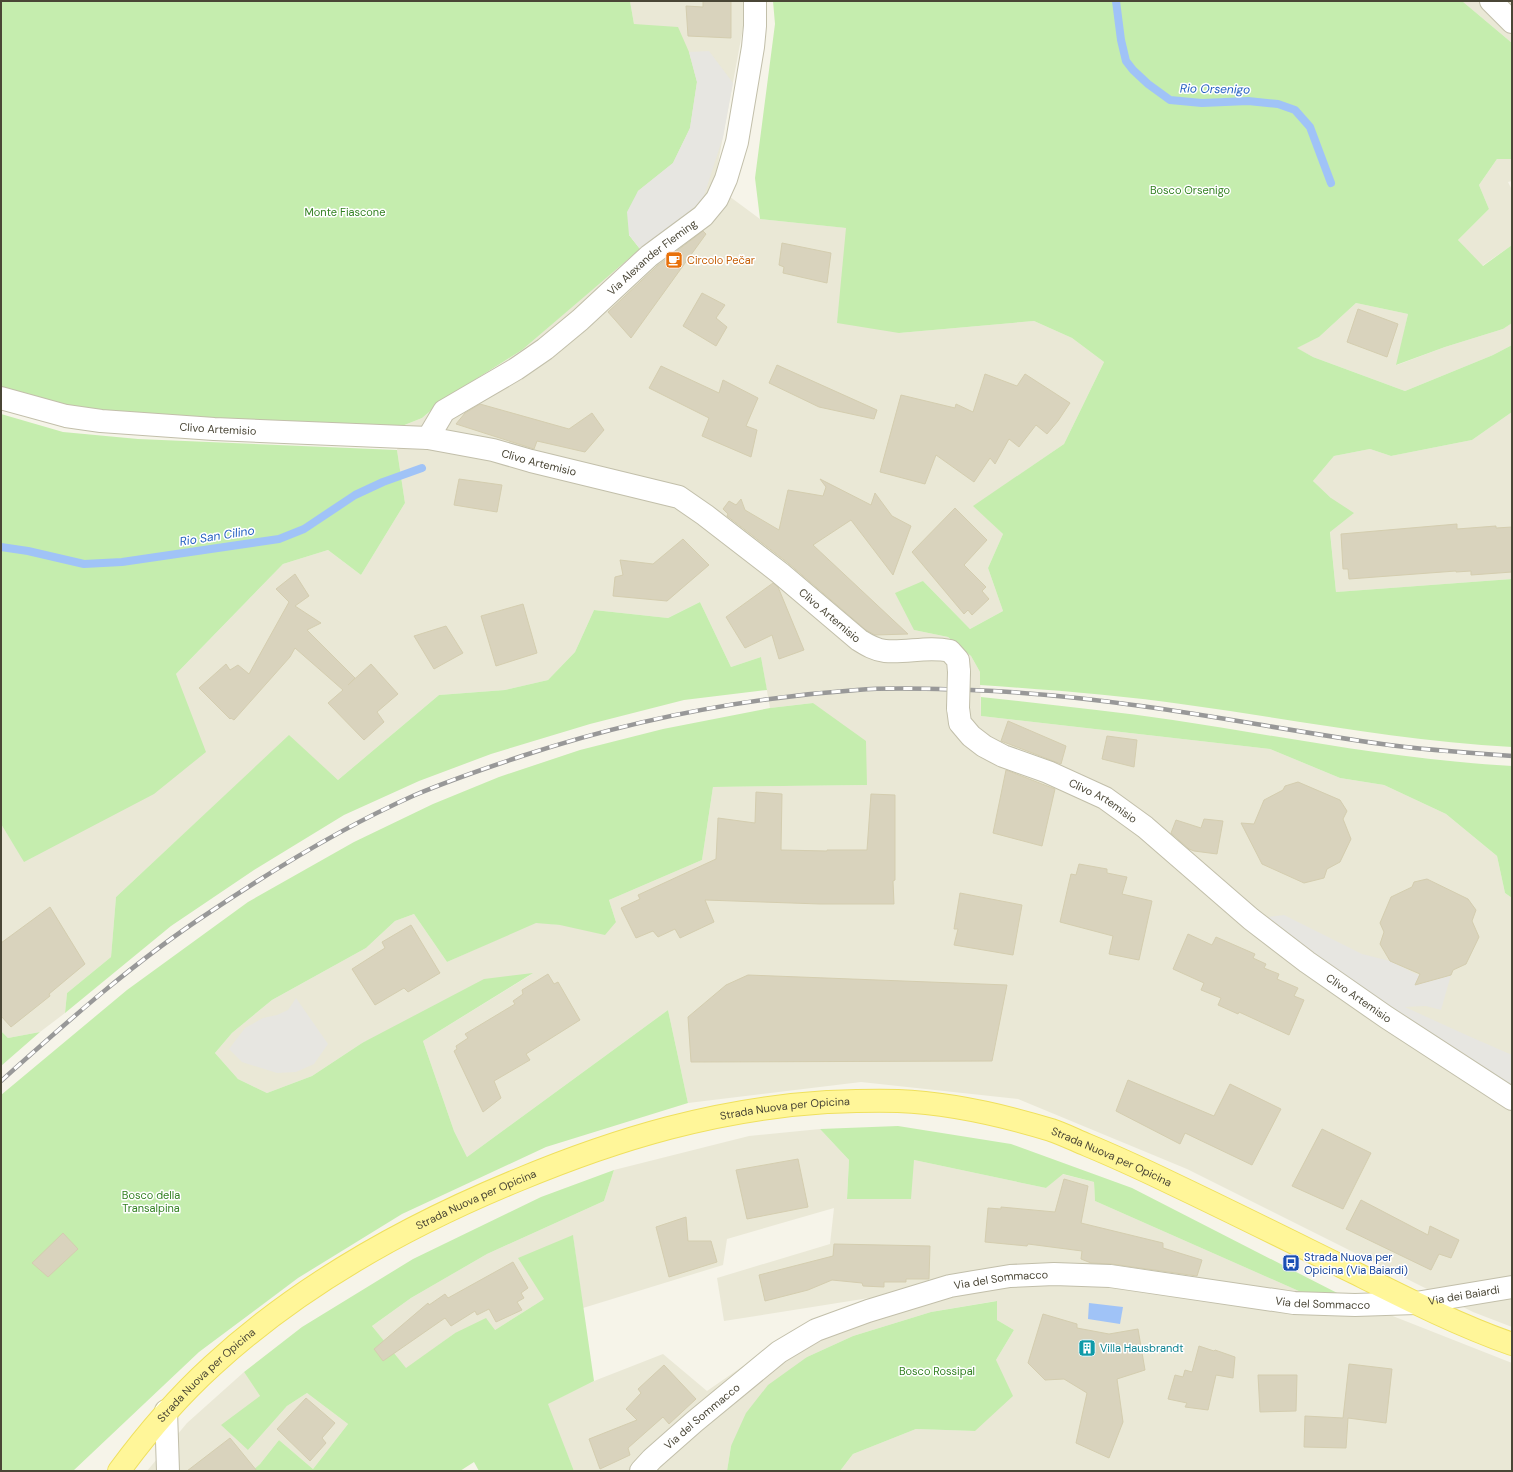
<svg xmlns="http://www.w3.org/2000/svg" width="1513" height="1472" viewBox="0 0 1513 1472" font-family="'DM Sans',sans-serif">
	<rect width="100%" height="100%" fill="#f6f4e9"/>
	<g fill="#eae8d6">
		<path d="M 630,1 L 748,1 L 714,185 L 760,219 L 847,228 L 899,333 L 1034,321 L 1072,338 L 1104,362 L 1064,444 L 974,506 L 1003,534 L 988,568 L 1003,611 L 970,629 L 923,581 L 914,630 L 948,637 L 971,656 L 980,672 L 981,716 L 1270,749 L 1340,778 L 1384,785 L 1446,814 L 1497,856 L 1505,893 L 1512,898 L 1512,1327 L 1473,1312 L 1187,1169 L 1018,1099 L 861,1082 L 688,1103 L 668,1010 L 467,1157 L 454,1131 L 423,1041 L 532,974 L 362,1043 L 312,1076 L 267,1093 L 238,1079 L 215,1053 L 232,1033 L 272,1000 L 366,948 L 395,921 L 414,914 L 447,962 L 536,922 L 560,925 L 616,922 L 609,900 L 702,860 L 713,787 L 867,785 L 813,703 L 770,708 L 761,657 L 731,667 L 700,602 L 668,618 L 594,610 L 575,652 L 548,680 L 505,690 L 439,695 L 338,780 L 289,736 L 116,897 L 111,957 L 67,993 L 65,1013 L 40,1032 L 8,1038 L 1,1031 L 1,824 L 24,861 L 176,674 L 283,564 L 328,550 L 361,575 L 405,503 L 397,450 L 402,426 L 422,418 L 446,399 L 522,350 L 639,249 L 634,24 Z"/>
		<path d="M 1462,1 L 1512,1 L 1512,43 Z"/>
		<path d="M 1497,159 L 1512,159 L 1512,181 L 1508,182 L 1512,190 L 1512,245 L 1482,266 L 1458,240 L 1489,209 L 1479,185 Z"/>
		<path d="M 1356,303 L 1408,314 L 1397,365 L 1445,347 L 1503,329 L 1512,323 L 1512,345 L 1493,355 L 1405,391 L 1313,357 L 1296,348 L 1319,337 Z"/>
		<path d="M 1512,412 L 1512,579 L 1336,592 L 1330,531 L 1331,498 L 1313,481 L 1334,456 L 1370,449 L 1391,456 L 1472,440 Z"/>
		<path d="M 820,1129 L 849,1160 L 847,1198 L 914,1160 L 1046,1188 L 1062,1174 L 1094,1182 L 1095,1201 L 1310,1296 L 1347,1298 L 1512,1363 L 1512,1471 L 840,1471 L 853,1454 L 916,1429 L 975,1431 L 996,1360 L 1014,1330 L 997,1320 L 996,1301 L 931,1312 L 853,1336 L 807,1357 L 731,1446 L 727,1471 L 574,1471 L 547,1404 L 594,1381 L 663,1354 L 707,1391 L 792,1332 L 869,1298 L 724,1321 L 717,1278 L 830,1244 L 834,1208 L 727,1239 L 723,1265 L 583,1308 L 573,1236 L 544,1299 L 495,1330 L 455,1333 L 406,1369 L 372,1326 L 411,1298 L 487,1254 L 604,1201 L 614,1170 L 749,1136 Z"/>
		<path d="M 244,1372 L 260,1396 L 248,1450 L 287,1406 L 307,1393 L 348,1424 L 313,1469 L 279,1440 L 260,1464 L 252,1471 L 147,1471 L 187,1423 Z"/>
	</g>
	<g fill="#c5edae">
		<path d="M 1,1 L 630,1 L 634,24 L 678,27 L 689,52 L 697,82 L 690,128 L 673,163 L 638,191 L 629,235 L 640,249 L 522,350 L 446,398 L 422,418 L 402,426 L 141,415 L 59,405 L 1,388 Z"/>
		<path d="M 773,1 L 1462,1 L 1512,43 L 1512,159 L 1497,159 L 1479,185 L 1489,209 L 1458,240 L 1483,266 L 1512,245 L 1512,323 L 1503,329 L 1445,347 L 1396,365 L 1408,314 L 1356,303 L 1319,337 L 1297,348 L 1313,357 L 1405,391 L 1493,355 L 1512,345 L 1512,412 L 1472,440 L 1391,456 L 1370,449 L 1334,456 L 1313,481 L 1331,498 L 1354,513 L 1330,532 L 1336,592 L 1512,579 L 1512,747 C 1403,741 1296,720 1188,705 C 1119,695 1050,690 980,685 L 980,672 L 971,656 L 948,637 L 914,630 L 895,593 L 923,581 L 970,629 L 1003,611 L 988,568 L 1003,534 L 973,506 L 1064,444 L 1104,362 L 1072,338 L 1034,321 L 899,333 L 837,323 L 846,228 L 760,219 L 755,178 L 775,24 Z"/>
		<path d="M 1,414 L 63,432 L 138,439 L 397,450 L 405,503 L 361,575 L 328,550 L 283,564 L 176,674 L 206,752 L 154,794 L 24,862 L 1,824 Z"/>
		<path d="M 700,602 L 731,667 L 761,657 L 767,690 L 684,700 L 590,724 L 491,754 L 419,781 L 344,815 L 254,870 L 171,926 L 65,1013 L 67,993 L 111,957 L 116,897 L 289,735 L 338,780 L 439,695 L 505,690 L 548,680 L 575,652 L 594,610 L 668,618 Z"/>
		<path d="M 981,697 C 1045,704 1109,711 1173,720 C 1286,737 1398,760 1512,766 L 1512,898 L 1505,893 L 1497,856 L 1446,814 L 1384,785 L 1340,778 L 1270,749 L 981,716 Z"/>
		<path d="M 813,703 L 866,741 L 867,785 L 713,787 L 702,860 L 609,900 L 616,922 L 605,935 L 560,925 L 536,923 L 447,962 L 414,914 L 395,921 L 366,948 L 272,1000 L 232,1033 L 215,1053 L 238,1079 L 267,1093 L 312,1076 L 362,1043 L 484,979 L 533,973 L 423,1041 L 454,1131 L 467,1157 L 668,1010 L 688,1103 L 546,1147 L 402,1214 L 298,1278 L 199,1352 L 73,1471 L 1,1471 L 1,1095 L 127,990 L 248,902 L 354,842 L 433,804 L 499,777 L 580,750 L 663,729 L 770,708 Z"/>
		<path d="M 1,1031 L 8,1038 L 40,1032 L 1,1066 Z"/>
		<path d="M 898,1126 L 1011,1144 L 1132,1188 L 1347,1298 L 1310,1296 L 1095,1201 L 1094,1182 L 1063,1174 L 1046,1188 L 914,1160 L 911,1199 L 847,1199 L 849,1160 L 820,1129 Z"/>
		<path d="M 614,1170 L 604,1201 L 487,1254 L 411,1298 L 372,1326 L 406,1368 L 455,1333 L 486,1318 L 495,1330 L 544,1299 L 518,1258 L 573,1235 L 594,1381 L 548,1404 L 574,1471 L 479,1471 L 474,1462 L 460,1471 L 252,1471 L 260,1464 L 279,1440 L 313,1469 L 348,1424 L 307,1393 L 287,1406 L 248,1450 L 221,1425 L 260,1396 L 244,1372 L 302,1327 L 413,1259 L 541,1197 Z"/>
		<path d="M 997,1301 L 997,1320 L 1014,1330 L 996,1360 L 1013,1396 L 975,1431 L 916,1429 L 853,1454 L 840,1471 L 727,1471 L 731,1446 L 746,1413 L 768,1385 L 807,1357 L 853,1336 L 931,1312 Z"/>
	</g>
	<g fill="#e7e6e1">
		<path d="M 709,51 L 733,83 L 723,137 L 703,199 L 670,230 L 640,249 L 629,235 L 627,212 L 638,191 L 673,163 L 690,128 L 697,82 L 689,52 Z"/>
		<path d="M 1284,915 L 1362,954 L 1390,961 L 1430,981 L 1451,975 L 1441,1010 L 1426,1006 L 1405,1007 L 1464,1034 L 1512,1055 L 1512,1099 L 1251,919 Z"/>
		<path d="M 296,998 L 328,1044 L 314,1064 L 296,1072 L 277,1073 L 242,1062 L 229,1049 L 245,1028 L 263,1018 L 277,1015 L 288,1010 Z"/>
	</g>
	<path fill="#a0c3f7" d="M 1089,1303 L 1123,1307 L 1120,1324 L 1088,1319 Z"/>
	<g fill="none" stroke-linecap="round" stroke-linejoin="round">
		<g stroke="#a0c3f7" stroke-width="8">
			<path d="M 1116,1 L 1121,40 L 1126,61 L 1133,70 L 1148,84 L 1170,100 L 1202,103 L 1248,101 L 1278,104 L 1295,110 L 1310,127 L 1331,183"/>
			<path d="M 1,547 L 28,551 L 84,564 L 122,562 L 279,539 L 304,529 L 355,495 L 383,482 L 422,468"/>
		</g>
	</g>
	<g fill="#d9d3bd" stroke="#d4cdaf">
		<path d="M 703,1 L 731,1 L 731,38 L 688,36 L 686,6 L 703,7 Z"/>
		<path d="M 703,231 L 706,234 L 631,338 L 608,312 L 657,266 Z"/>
		<path d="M 782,243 L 831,253 L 827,283 L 783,273 L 784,267 L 779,265 Z"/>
		<path d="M 702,293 L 725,305 L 716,318 L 727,327 L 716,346 L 683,326 Z"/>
		<path d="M 1358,309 L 1398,324 L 1387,357 L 1347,342 Z"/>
		<path d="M 777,365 L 877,410 L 874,419 L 819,407 L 769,383 Z"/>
		<path d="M 661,366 L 719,393 L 723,380 L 758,398 L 746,426 L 757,430 L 751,457 L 702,436 L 709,418 L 649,388 Z"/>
		<path d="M 985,374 L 1017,386 L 1025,374 L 1070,403 L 1058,421 L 1047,434 L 1036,425 L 1019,447 L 1009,439 L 995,464 L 990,458 L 974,482 L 936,455 L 925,484 L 880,472 L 901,395 L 955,408 L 956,404 L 973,412 Z"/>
		<path d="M 480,404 L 569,429 L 592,413 L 604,430 L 585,452 L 537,441 L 534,449 L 456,424 L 465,413 Z"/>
		<path d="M 459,479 L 502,485 L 497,512 L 454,505 Z"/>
		<path d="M 820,479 L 871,505 L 875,493 L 892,516 L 911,526 L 893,575 L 851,520 L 813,545 L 908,634 L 875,635 L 866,630 L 788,563 L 727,516 L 728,514 L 723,509 L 729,501 L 736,505 L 741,499 L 745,510 L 779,530 L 788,490 L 823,496 L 826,487 Z"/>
		<path d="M 955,508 L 987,540 L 964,565 L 986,587 L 982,591 L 989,599 L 972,615 L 968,610 L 964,614 L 912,552 Z"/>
		<path d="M 1457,524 L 1457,529 L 1496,526 L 1496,528 L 1512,527 L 1512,572 L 1471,575 L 1471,571 L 1456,572 L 1456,571 L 1349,579 L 1348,569 L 1343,569 L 1341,534 Z"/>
		<path d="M 683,539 L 709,565 L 667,601 L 613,596 L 615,577 L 623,575 L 620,560 L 653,564 Z"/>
		<path d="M 295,574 L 309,596 L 295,606 L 321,623 L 307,630 L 355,678 L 348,685 L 371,664 L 398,694 L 377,712 L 384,722 L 364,740 L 328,703 L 343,690 L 295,648 L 290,657 L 234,720 L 231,718 L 230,719 L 199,688 L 226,664 L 230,670 L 238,665 L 249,674 L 289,602 L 276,589 Z"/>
		<path d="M 773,583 L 778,587 L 804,650 L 779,659 L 772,635 L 745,648 L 726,617 Z"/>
		<path d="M 523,604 L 537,653 L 496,666 L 481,616 Z"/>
		<path d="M 446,626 L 463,653 L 434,669 L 414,636 Z"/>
		<path d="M 1008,721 L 1066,746 L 1061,764 L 1001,741 Z"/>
		<path d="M 1107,736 L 1137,740 L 1134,767 L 1102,759 Z"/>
		<path d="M 1006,770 L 1055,789 L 1042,846 L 993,833 Z"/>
		<path d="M 1298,782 L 1340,800 L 1347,811 L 1343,819 L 1351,839 L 1340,862 L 1327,869 L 1324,878 L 1304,883 L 1262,864 L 1241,823 L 1254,824 L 1264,800 L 1283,790 L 1285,786 Z"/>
		<path d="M 756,792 L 782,794 L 781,850 L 827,851 L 827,850 L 867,850 L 871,794 L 895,795 L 895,880 L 893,881 L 894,904 L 820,904 L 705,900 L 714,922 L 680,938 L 675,929 L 658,937 L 653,931 L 636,938 L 621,908 L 640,899 L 638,895 L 716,859 L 718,818 L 755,823 Z"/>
		<path d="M 1204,819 L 1223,821 L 1217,854 L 1194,851 L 1189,849 L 1171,833 L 1176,820 L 1201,828 Z"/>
		<path d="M 1079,864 L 1107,869 L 1107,873 L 1127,877 L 1122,894 L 1152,901 L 1139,960 L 1109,954 L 1113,936 L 1060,922 L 1071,874 L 1076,875 Z"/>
		<path d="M 1427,879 L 1468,899 L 1476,910 L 1472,921 L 1479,937 L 1466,964 L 1453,970 L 1451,975 L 1415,985 L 1420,974 L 1390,961 L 1380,944 L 1384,932 L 1380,923 L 1391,897 L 1412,887 L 1414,882 Z"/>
		<path d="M 960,893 L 1022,905 L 1013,955 L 954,945 L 958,929 L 954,929 Z"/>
		<path d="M 50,907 L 85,964 L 49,994 L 50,996 L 11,1027 L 1,1016 L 1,943 Z"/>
		<path d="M 411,925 L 440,973 L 408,992 L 404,988 L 375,1005 L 352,969 L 385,948 L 382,942 Z"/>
		<path d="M 1188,934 L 1212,945 L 1216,937 L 1255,954 L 1253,958 L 1266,964 L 1264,968 L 1279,974 L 1277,979 L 1298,988 L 1294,996 L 1304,1000 L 1289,1035 L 1239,1012 L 1238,1014 L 1218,1005 L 1221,998 L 1201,990 L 1204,983 L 1173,969 Z"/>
		<path d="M 548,974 L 554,984 L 558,982 L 580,1020 L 526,1054 L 530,1060 L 494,1081 L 501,1098 L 483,1112 L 454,1051 L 457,1049 L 456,1046 L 468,1038 L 465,1034 L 515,1004 L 513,1001 L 523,994 L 522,990 Z"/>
		<path d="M 748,975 L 1007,985 L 992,1061 L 691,1062 L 688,1017 L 726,985 Z"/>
		<path d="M 1128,1080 L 1214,1116 L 1230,1084 L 1281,1109 L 1252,1165 L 1185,1133 L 1180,1144 L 1116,1111 Z"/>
		<path d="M 1322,1129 L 1371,1153 L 1343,1209 L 1292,1186 Z"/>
		<path d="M 798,1159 L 808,1207 L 747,1219 L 736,1170 Z"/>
		<path d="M 1064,1179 L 1088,1186 L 1081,1223 L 1163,1243 L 1163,1248 L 1202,1260 L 1197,1276 L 1112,1264 L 1091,1263 L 1081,1259 L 1082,1251 L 1028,1244 L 1027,1246 L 985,1242 L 988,1208 L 1001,1209 L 1001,1207 L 1055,1212 Z"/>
		<path d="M 1361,1200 L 1428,1235 L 1430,1226 L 1459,1240 L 1451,1258 L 1439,1254 L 1431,1270 L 1346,1229 Z"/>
		<path d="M 686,1217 L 688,1241 L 711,1241 L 717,1262 L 669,1277 L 656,1227 Z"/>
		<path d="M 63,1233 L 78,1249 L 48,1277 L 32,1263 Z"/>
		<path d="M 834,1244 L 930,1246 L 929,1279 L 906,1279 L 906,1282 L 884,1282 L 884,1287 L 863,1286 L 862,1283 L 832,1280 L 808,1290 L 765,1301 L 759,1275 L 833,1256 Z"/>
		<path d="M 513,1262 L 528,1288 L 521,1293 L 524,1298 L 517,1302 L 522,1310 L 496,1322 L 489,1309 L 477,1315 L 475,1311 L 451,1326 L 445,1318 L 383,1361 L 374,1349 L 428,1303 L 429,1305 L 445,1294 L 448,1298 Z"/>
		<path d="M 1043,1314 L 1077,1324 L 1077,1328 L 1109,1334 L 1138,1329 L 1145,1370 L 1117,1379 L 1123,1422 L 1109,1458 L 1076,1443 L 1087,1393 L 1064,1379 L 1045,1380 L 1028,1363 Z"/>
		<path d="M 1199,1346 L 1214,1351 L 1215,1350 L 1235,1357 L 1233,1378 L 1216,1375 L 1208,1410 L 1185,1407 L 1187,1403 L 1168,1399 L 1175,1375 L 1183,1377 L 1185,1370 L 1192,1372 Z"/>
		<path d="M 1349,1364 L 1392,1369 L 1386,1423 L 1348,1418 L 1346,1448 L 1304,1447 L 1305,1416 L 1343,1418 Z"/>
		<path d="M 664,1365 L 696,1399 L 669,1424 L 663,1417 L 628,1448 L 630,1455 L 600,1469 L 589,1439 L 637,1420 L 626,1409 L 641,1393 L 638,1389 Z"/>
		<path d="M 1258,1375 L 1297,1375 L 1296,1411 L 1260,1412 Z"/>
		<path d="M 306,1398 L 335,1423 L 322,1438 L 326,1443 L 310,1461 L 277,1429 Z"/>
		<path d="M 230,1438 L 257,1471 L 187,1471 Z"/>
	</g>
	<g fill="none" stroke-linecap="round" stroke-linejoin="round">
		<defs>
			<g id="minor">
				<path d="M 1491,1 L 1512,22"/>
				<path id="s1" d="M 1,398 L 66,416 L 101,421 L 214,429 L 428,438 L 493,450 L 531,461 L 679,497 L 705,515 L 780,573 L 859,640 C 867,645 875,650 885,651 C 907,653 928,646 950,651 L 958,660 L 959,672"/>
				<path id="s2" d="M 428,438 L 444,411 L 516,369 L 545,349 L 580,320 L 649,256 L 703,216 L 717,199 L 726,179 L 737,142 L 753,47 L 755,26 L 755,1"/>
				<path id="s3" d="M 958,708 L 960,723 L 971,736 L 984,746 L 1003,756 L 1048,772 L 1105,798 L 1145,827 L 1251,919 L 1307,962 L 1386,1017 L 1512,1099"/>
				<path d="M 166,1411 L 168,1471"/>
				<path id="s4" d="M 641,1471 L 652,1459 L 694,1422 L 779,1352 L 816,1330 L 868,1311 L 950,1286 L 1010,1276 L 1054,1274 L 1110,1276 L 1294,1303 L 1355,1305 L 1416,1303 L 1512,1287"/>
			</g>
			<g id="primary">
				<path id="s5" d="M 119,1471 C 147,1433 177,1398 212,1366 C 300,1285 408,1225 518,1180 C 619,1138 717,1109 827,1102 C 851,1101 874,1100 898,1101 C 949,1103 1002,1115 1051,1130 C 1063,1134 1075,1140 1087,1145 C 1116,1157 1144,1170 1173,1184 C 1234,1213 1294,1243 1355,1273 C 1407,1299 1458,1325 1512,1344"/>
			</g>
		</defs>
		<use href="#minor" stroke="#c2bfaa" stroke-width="24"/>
		<use href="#primary" stroke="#efe05e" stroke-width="24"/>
		<use href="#minor" stroke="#fff" stroke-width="22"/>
		<use href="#primary" stroke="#fff699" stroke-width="22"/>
		<defs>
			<path id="rail" d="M 1,1081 C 68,1021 135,961 210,912 C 274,869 345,826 415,795 C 450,780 486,768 522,756 C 631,720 742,698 857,690 C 894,687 933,689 971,690 C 1027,692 1085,698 1141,706 C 1222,717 1302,733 1382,744 C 1425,750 1469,753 1512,756"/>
		</defs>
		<use href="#rail" stroke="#989898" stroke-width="4.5"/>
		<use href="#rail" stroke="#fff" stroke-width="3" stroke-dasharray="9" stroke-linecap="butt"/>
		<defs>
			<path id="minor-bridge" d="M 958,708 L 959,672"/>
		</defs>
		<use href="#minor-bridge" stroke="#c2bfaa" stroke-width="24" stroke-linecap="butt"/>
		<use href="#minor-bridge" stroke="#fff" stroke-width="22"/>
	</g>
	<defs>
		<symbol id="cafe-square" viewBox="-11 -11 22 22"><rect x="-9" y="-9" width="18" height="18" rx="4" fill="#e8710a" stroke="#fff"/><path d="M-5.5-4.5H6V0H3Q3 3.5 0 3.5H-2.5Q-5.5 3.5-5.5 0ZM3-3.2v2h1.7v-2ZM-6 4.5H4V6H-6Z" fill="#fff"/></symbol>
		<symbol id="bus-square" viewBox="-11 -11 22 22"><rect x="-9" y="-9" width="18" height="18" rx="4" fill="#1a4fb4" stroke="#fff"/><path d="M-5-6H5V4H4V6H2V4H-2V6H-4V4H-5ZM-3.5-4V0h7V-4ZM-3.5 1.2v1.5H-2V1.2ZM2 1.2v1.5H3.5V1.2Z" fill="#fff"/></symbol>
		<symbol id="building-square" viewBox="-11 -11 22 22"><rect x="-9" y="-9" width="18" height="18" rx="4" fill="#0f9aa8" stroke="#fff"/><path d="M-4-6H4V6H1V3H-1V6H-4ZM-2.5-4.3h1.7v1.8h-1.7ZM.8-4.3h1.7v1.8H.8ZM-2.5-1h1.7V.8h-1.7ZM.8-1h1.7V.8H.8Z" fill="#fff"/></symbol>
	</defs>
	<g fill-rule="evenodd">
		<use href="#cafe-square" x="664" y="250" width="20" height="20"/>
		<use href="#bus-square" x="1281" y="1253" width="20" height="20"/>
		<use href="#building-square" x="1077" y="1338" width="20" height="20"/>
	</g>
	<g text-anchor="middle" stroke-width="3" stroke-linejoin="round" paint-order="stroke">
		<g font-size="11" fill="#348223" stroke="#fff">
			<text x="1190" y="194">Bosco Orsenigo</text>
			<text x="345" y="216">Monte Fiascone</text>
			<text x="151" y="1199">Bosco della<tspan x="151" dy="13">Transalpina</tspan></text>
			<text x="937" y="1375">Bosco Rossipal</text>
		</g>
		<g font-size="11" fill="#4a4636" stroke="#fff">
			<text dy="4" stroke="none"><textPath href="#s2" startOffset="291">Via Alexander Fleming</textPath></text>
			<text dy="4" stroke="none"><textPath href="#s1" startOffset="220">Clivo Artemisio</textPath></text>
			<text dy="4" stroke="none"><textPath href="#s1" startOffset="544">Clivo Artemisio</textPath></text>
			<text dy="4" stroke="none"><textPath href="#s1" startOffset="880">Clivo Artemisio</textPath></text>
			<text dy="4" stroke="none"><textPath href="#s3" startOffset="180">Clivo Artemisio</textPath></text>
			<text dy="4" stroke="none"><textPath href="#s3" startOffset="504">Clivo Artemisio</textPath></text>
			<text dy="4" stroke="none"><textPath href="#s5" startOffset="778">Strada Nuova per Opicina</textPath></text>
			<text dy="4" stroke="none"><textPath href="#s5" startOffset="1114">Strada Nuova per Opicina</textPath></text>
			<text dy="4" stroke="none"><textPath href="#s5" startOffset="454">Strada Nuova per Opicina</textPath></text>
			<text dy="4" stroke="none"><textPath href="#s4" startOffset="418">Via del Sommacco</textPath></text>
			<text dy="4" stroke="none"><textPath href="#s4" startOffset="884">Via dei Baiardi</textPath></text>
			<text dy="4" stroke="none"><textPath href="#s4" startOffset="742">Via del Sommacco</textPath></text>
			<text dy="4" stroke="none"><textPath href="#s5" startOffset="130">Strada Nuova per Opicina</textPath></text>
			<text dy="4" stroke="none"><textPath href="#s4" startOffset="82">Via del Sommacco</textPath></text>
		</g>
		<g font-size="11" fill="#c56008" stroke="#fff" text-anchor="start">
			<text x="687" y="264">Circolo Pečar</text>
		</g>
		<g font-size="11" fill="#164399" stroke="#fff" text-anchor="start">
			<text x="1304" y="1261">Strada Nuova per<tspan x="1304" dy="13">Opicina (Via Baiardi)</tspan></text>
		</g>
		<g font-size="11" fill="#0d838f" stroke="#fff" text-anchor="start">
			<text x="1100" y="1352">Villa Hausbrandt</text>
		</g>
		<g font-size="12" font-style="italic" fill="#2460c1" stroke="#fff">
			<text transform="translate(1215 89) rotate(1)" y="4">Rio Orsenigo</text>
			<text transform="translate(217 536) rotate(-9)" y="4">Rio San Cilino</text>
		</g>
	</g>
	<rect width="1513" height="1472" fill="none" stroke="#4a4636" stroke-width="4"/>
</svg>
